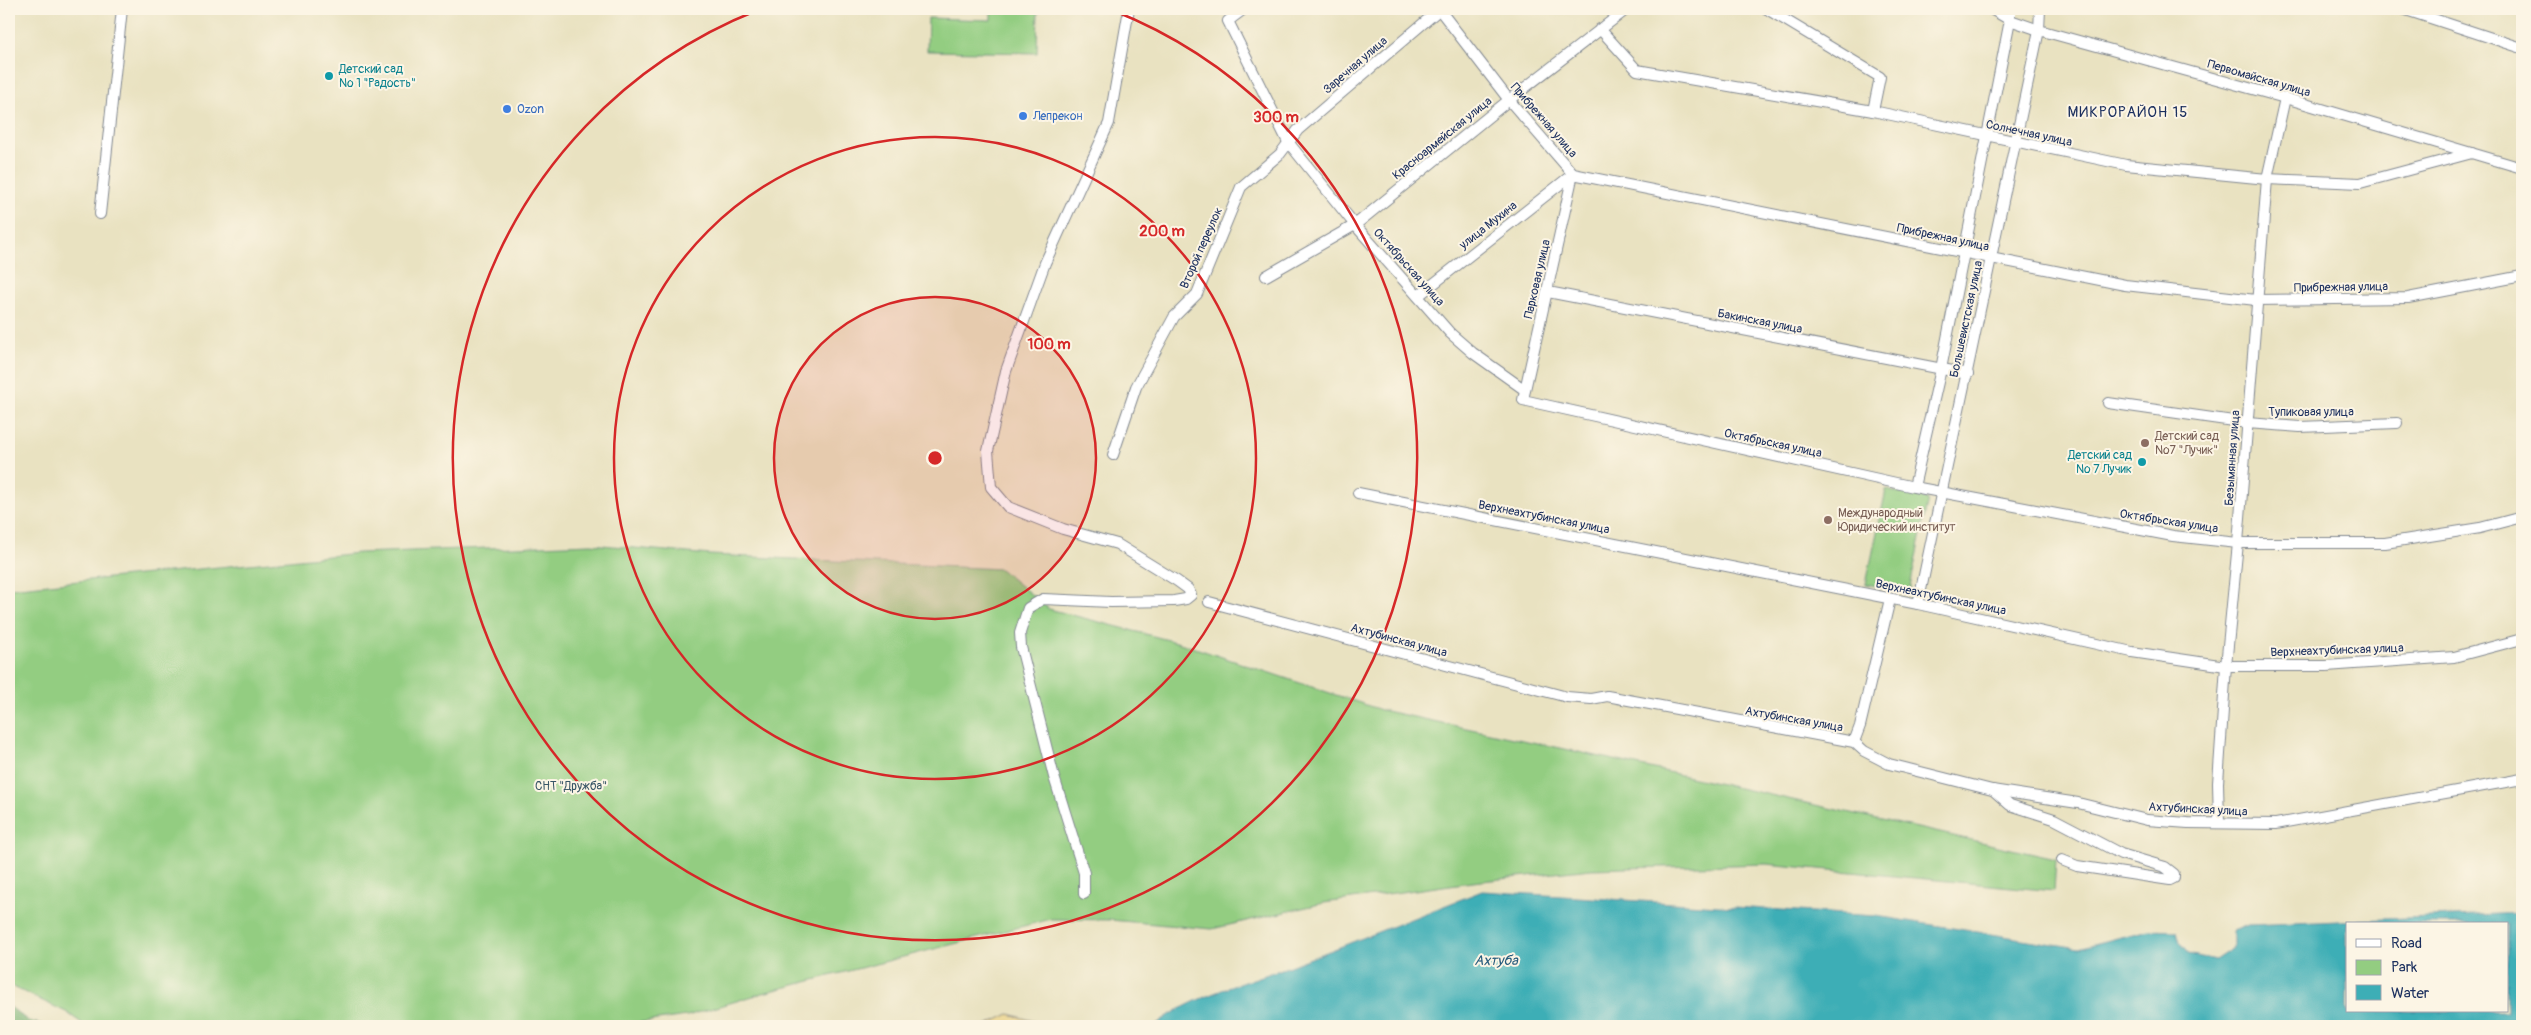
<svg xmlns="http://www.w3.org/2000/svg" width="2531" height="1035" viewBox="0 0 2531 1035" font-family="Pangolin,sans-serif">
	<rect width="100%" height="100%" fill="#fcf5e5"/>
	<filter id="ink" filterUnits="userSpaceOnUse"><feTurbulence type="fractalNoise" baseFrequency=".02" numOctaves="2"/><feDisplacementMap in="SourceGraphic" scale="10" xChannelSelector="R" yChannelSelector="G"/><feConvolveMatrix kernelMatrix="1 2 1 2 8 2 1 2 1" color-interpolation-filters="sRGB"/></filter>
	<filter id="wash" filterUnits="userSpaceOnUse"><feTurbulence type="fractalNoise" baseFrequency=".0096" numOctaves="4" result="noise"/><feDisplacementMap in="SourceGraphic" scale="20" xChannelSelector="R" yChannelSelector="G"/><feGaussianBlur stdDeviation="1.12" result="paint"/><feColorMatrix in="noise" values="0 0 0 0 0 0 0 0 0 0 0 0 0 0 0 0 0 1.4 0 .05"/><feComposite in="paint" operator="in"/></filter>
	<g filter="url(#wash)">
		<rect width="100%" height="100%" fill="#e9e2c1"/>
		<g fill="#93cd81" stroke="#577e70">
			<path d="M 991,9 L 1038,9 L 1037,53 L 927,51 L 928,18 L 991,20 Z"/>
			<path d="M 1886,490 L 1928,499 L 1909,592 L 1866,584 Z"/>
			<path d="M 591,544 L 710,555 L 1000,569 L 1049,609 L 1180,643 L 1381,710 L 1565,749 L 2056,859 L 2054,891 L 1766,864 L 1591,869 L 1464,883 L 1324,903 L 1212,929 L 1110,920 L 1051,919 L 763,993 L 687,1016 L 613,1026 L 86,1026 L 66,1012 L 9,985 L 9,588 L 359,553 Z"/>
		</g>
		<path fill="#76b06f" stroke="#487066" d="M 9,1006 L 28,1021 L 50,1026 L 9,1026 Z"/>
		<path fill="#eeda9e" stroke="#84847e" d="M 1009,1014 L 1047,1025 L 1047,1026 L 984,1026 Z"/>
		<g fill="#3daeb6" stroke="#2c6e8a" fill-rule="evenodd">
			<path d="M 1482,891 L 1876,916 L 2079,948 L 2148,930 L 2176,931 L 2179,942 L 2188,954 L 2215,960 L 2233,948 L 2233,931 L 2248,925 L 2522,913 L 2522,1026 L 1154,1026 C 1191,997 1238,985 1282,969 C 1349,944 1415,917 1482,891 ZM 2347,924 L 2507,924 L 2507,1011 L 2347,1011 Z"/>
			<path d="M 935,1023 L 929,1026 L 882,1026 L 888,1025 Z"/>
		</g>
	</g>
	<g filter="url(#ink)">
		<g fill="none" stroke-linecap="round" stroke-linejoin="round">
			<defs>
				<g id="street">
					<path d="M 1244,9 L 1228,21 L 1288,142 L 1355,225 L 1450,333 L 1473,353 L 1525,390 L 1523,400 L 1914,487 L 2173,536 L 2238,543 L 2385,543 L 2480,528 L 2522,517"/>
					<path d="M 1439,9 L 1509,100 L 1573,174 L 2125,285 L 2256,300 L 2408,298 L 2522,276"/>
					<path d="M 1767,9 L 1880,77 L 1873,111"/>
					<path d="M 1991,9 L 2010,20 L 2039,30 L 2285,98 L 2522,168"/>
					<path d="M 2403,9 L 2522,48"/>
					<path d="M 1600,29 L 1637,70 L 1873,111 L 2126,165 L 2267,179 L 2360,183 L 2472,153"/>
					<path d="M 100,214 L 122,9"/>
					<path d="M 1266,276 L 1355,225 L 1509,100 L 1627,9"/>
					<path d="M 1548,292 L 1968,374"/>
					<path d="M 1418,296 L 1573,174"/>
					<path d="M 1525,390 L 1573,174"/>
					<path d="M 2108,403 L 2247,423 L 2300,427 L 2397,423"/>
					<path d="M 1113,455 L 1136,387 L 1174,317 L 1197,294 L 1241,187 L 1280,154 L 1298,130 L 1440,9"/>
					<path d="M 1914,487 L 1941,369 L 2010,20 L 2010,9"/>
					<path d="M 1358,493 L 1918,604 L 2132,652 L 2226,666 L 2326,666 L 2454,657 L 2522,639"/>
					<path d="M 1209,602 L 1567,697 L 1591,699 L 1607,696 L 1854,742 L 1864,751 L 1889,764 L 1992,790 L 2078,803 L 2147,820 L 2188,823 L 2276,824 L 2522,779"/>
					<path d="M 1918,604 L 2039,30 L 2040,9"/>
					<path d="M 1854,742 L 1860,726 L 1890,599"/>
					<path d="M 1993,790 L 2010,805 L 2054,819 L 2121,854 L 2165,867 L 2174,874 L 2174,878 L 2170,880 L 2077,866 L 2062,860"/>
					<path d="M 2219,822 L 2218,783 L 2226,666 L 2238,543 L 2267,179 L 2285,98"/>
					<path d="M 1084,894 L 1084,873 L 1054,777 L 1021,647 L 1020,633 L 1028,608 L 1043,599 L 1111,602 L 1174,601 L 1186,599 L 1191,595 L 1188,589 L 1177,581 L 1117,544 L 1063,529 L 1008,507 L 991,487 L 988,451 L 1006,371 L 1045,263 L 1109,123 L 1129,9"/>
				</g>
			</defs>
			<use href="#street" stroke="#828890" stroke-width="12"/>
			<use href="#street" stroke="#fff" stroke-width="10"/>
		</g>
	</g>
	<circle cx="935" cy="458" r="161" fill="#d62828" fill-opacity=".12"/>
	<g fill="none" stroke="#d62828" stroke-width="2.5">
		<circle cx="935" cy="458" r="161"/>
		<circle cx="935" cy="458" r="321"/>
		<path d="M1112 10A482 482 0 1 1 758 10"/>
	</g>
	<g fill="#0f9aa8" stroke="#fcf5e5" stroke-width="2">
		<circle cx="329" cy="76" r="5"/>
		<circle cx="2142" cy="462" r="5"/>
	</g>
	<g fill="#3f7fe0" stroke="#fcf5e5" stroke-width="2">
		<circle cx="507" cy="109" r="5"/>
		<circle cx="1023" cy="116" r="5"/>
	</g>
	<g fill="#8d6e63" stroke="#fcf5e5" stroke-width="2">
		<circle cx="2145" cy="443" r="5"/>
		<circle cx="1828" cy="520" r="5"/>
	</g>
	<g text-anchor="middle" stroke-width="4" stroke-linejoin="round" paint-order="stroke">
		<g font-size="12" fill="#1b2f5e" stroke="#fcf5e5">
			<text transform="translate(1355 65) rotate(-41)" y="4">Заречная улица</text>
			<text transform="translate(2259 78) rotate(16)" y="4">Первомайская улица</text>
			<text transform="translate(1544 120) rotate(49)" y="4">Прибрежная улица</text>
			<text transform="translate(2029 133) rotate(12)" y="4">Солнечная улица</text>
			<text transform="translate(1442 138) rotate(-39)" y="4">Красноармейская улица</text>
			<text transform="translate(1488 225) rotate(-38)" y="4">улица Мухина</text>
			<text transform="translate(1943 237) rotate(12)" y="4">Прибрежная улица</text>
			<text transform="translate(1201 248) rotate(-66)" y="4">Второй переулок</text>
			<text transform="translate(1409 267) rotate(48)" y="4">Октябрьская улица</text>
			<text transform="translate(1537 279) rotate(-77)" y="4">Парковая улица</text>
			<text transform="translate(2341 287) rotate(-1)" y="4">Прибрежная улица</text>
			<text transform="translate(1966 319) rotate(-78)" y="4">Большевистская улица</text>
			<text transform="translate(1760 321) rotate(11)" y="4">Бакинская улица</text>
			<text x="2311" y="416">Тупиковая улица</text>
			<text transform="translate(1773 443) rotate(12)" y="4">Октябрьская улица</text>
			<text transform="translate(2232 458) rotate(-86)" y="4">Безымянная улица</text>
			<text transform="translate(1544 517) rotate(11)" y="4">Верхнеахтубинская улица</text>
			<text transform="translate(2169 521) rotate(9)" y="4">Октябрьская улица</text>
			<text transform="translate(1941 597) rotate(12)" y="4">Верхнеахтубинская улица</text>
			<text transform="translate(1399 640) rotate(15)" y="4">Ахтубинская улица</text>
			<text transform="translate(2337 650) rotate(-2)" y="4">Верхнеахтубинская улица</text>
			<text transform="translate(1794 719) rotate(10)" y="4">Ахтубинская улица</text>
			<text transform="translate(2198 809) rotate(3)" y="4">Ахтубинская улица</text>
		</g>
		<g font-size="12" fill="#0d838f" stroke="#fcf5e5" text-anchor="start">
			<text x="339" y="73">Детский сад<tspan x="339" dy="14">№ 1 "Радость"</tspan></text>
			<text x="2132" y="459" text-anchor="end">Детский сад<tspan x="2132" dy="14">№ 7 Лучик</tspan></text>
		</g>
		<g font-size="12" fill="#366cbe" stroke="#fcf5e5" text-anchor="start">
			<text x="517" y="113">Ozon</text>
			<text x="1033" y="120">Лепрекон</text>
		</g>
		<g font-size="12" fill="#785e54" stroke="#fcf5e5" text-anchor="start">
			<text x="2155" y="440">Детский сад<tspan x="2155" dy="14">№7 "Лучик"</tspan></text>
			<text x="1838" y="517">Международный<tspan x="1838" dy="14">Юридический институт</tspan></text>
		</g>
		<g font-size="12" fill="#395667" stroke="#fcf5e5">
			<text x="571" y="790">СНТ "Дружба"</text>
		</g>
		<g font-size="14" font-style="italic" fill="#275b7d" stroke="#fcf5e5">
			<text x="1496" y="965">Ахтуба</text>
		</g>
		<g font-size="15" letter-spacing="1" fill="#1b2f5e" stroke="#fcf5e5">
			<text x="2128" y="117">МИКРОРАЙОН 15</text>
		</g>
	</g>
	<circle cx="935" cy="458" r="8" fill="#d62828" stroke="#fcf5e5" stroke-width="2.5"/>
	<g font-size="15" text-anchor="middle" font-weight="bold" fill="#d62828" stroke="#fcf5e5" stroke-width="4" stroke-linejoin="round" paint-order="stroke">
		<text x="1276" y="122">300 m</text>
		<text x="1162" y="236">200 m</text>
		<text x="1049" y="349">100 m</text>
	</g>
	<rect width="2531" height="1035" fill="none" stroke="#fcf5e5" stroke-width="30"/>
	<rect x="2346" y="922" width="162" height="90" fill="#fcf5e5" stroke="#a2a6af"/>
	<rect x="2356" y="939" width="25" height="8" fill="#ffffff" stroke="#a2a6af"/>
	<text x="2391" y="948" font-size="15" fill="#1b2f5e">Road</text>
	<rect x="2356" y="960" width="25" height="15" fill="#93cd81" stroke="#a2a6af"/>
	<text x="2391" y="972" font-size="15" fill="#1b2f5e">Park</text>
	<rect x="2356" y="985" width="25" height="15" fill="#3daeb6" stroke="#a2a6af"/>
	<text x="2391" y="998" font-size="15" fill="#1b2f5e">Water</text>
</svg>
